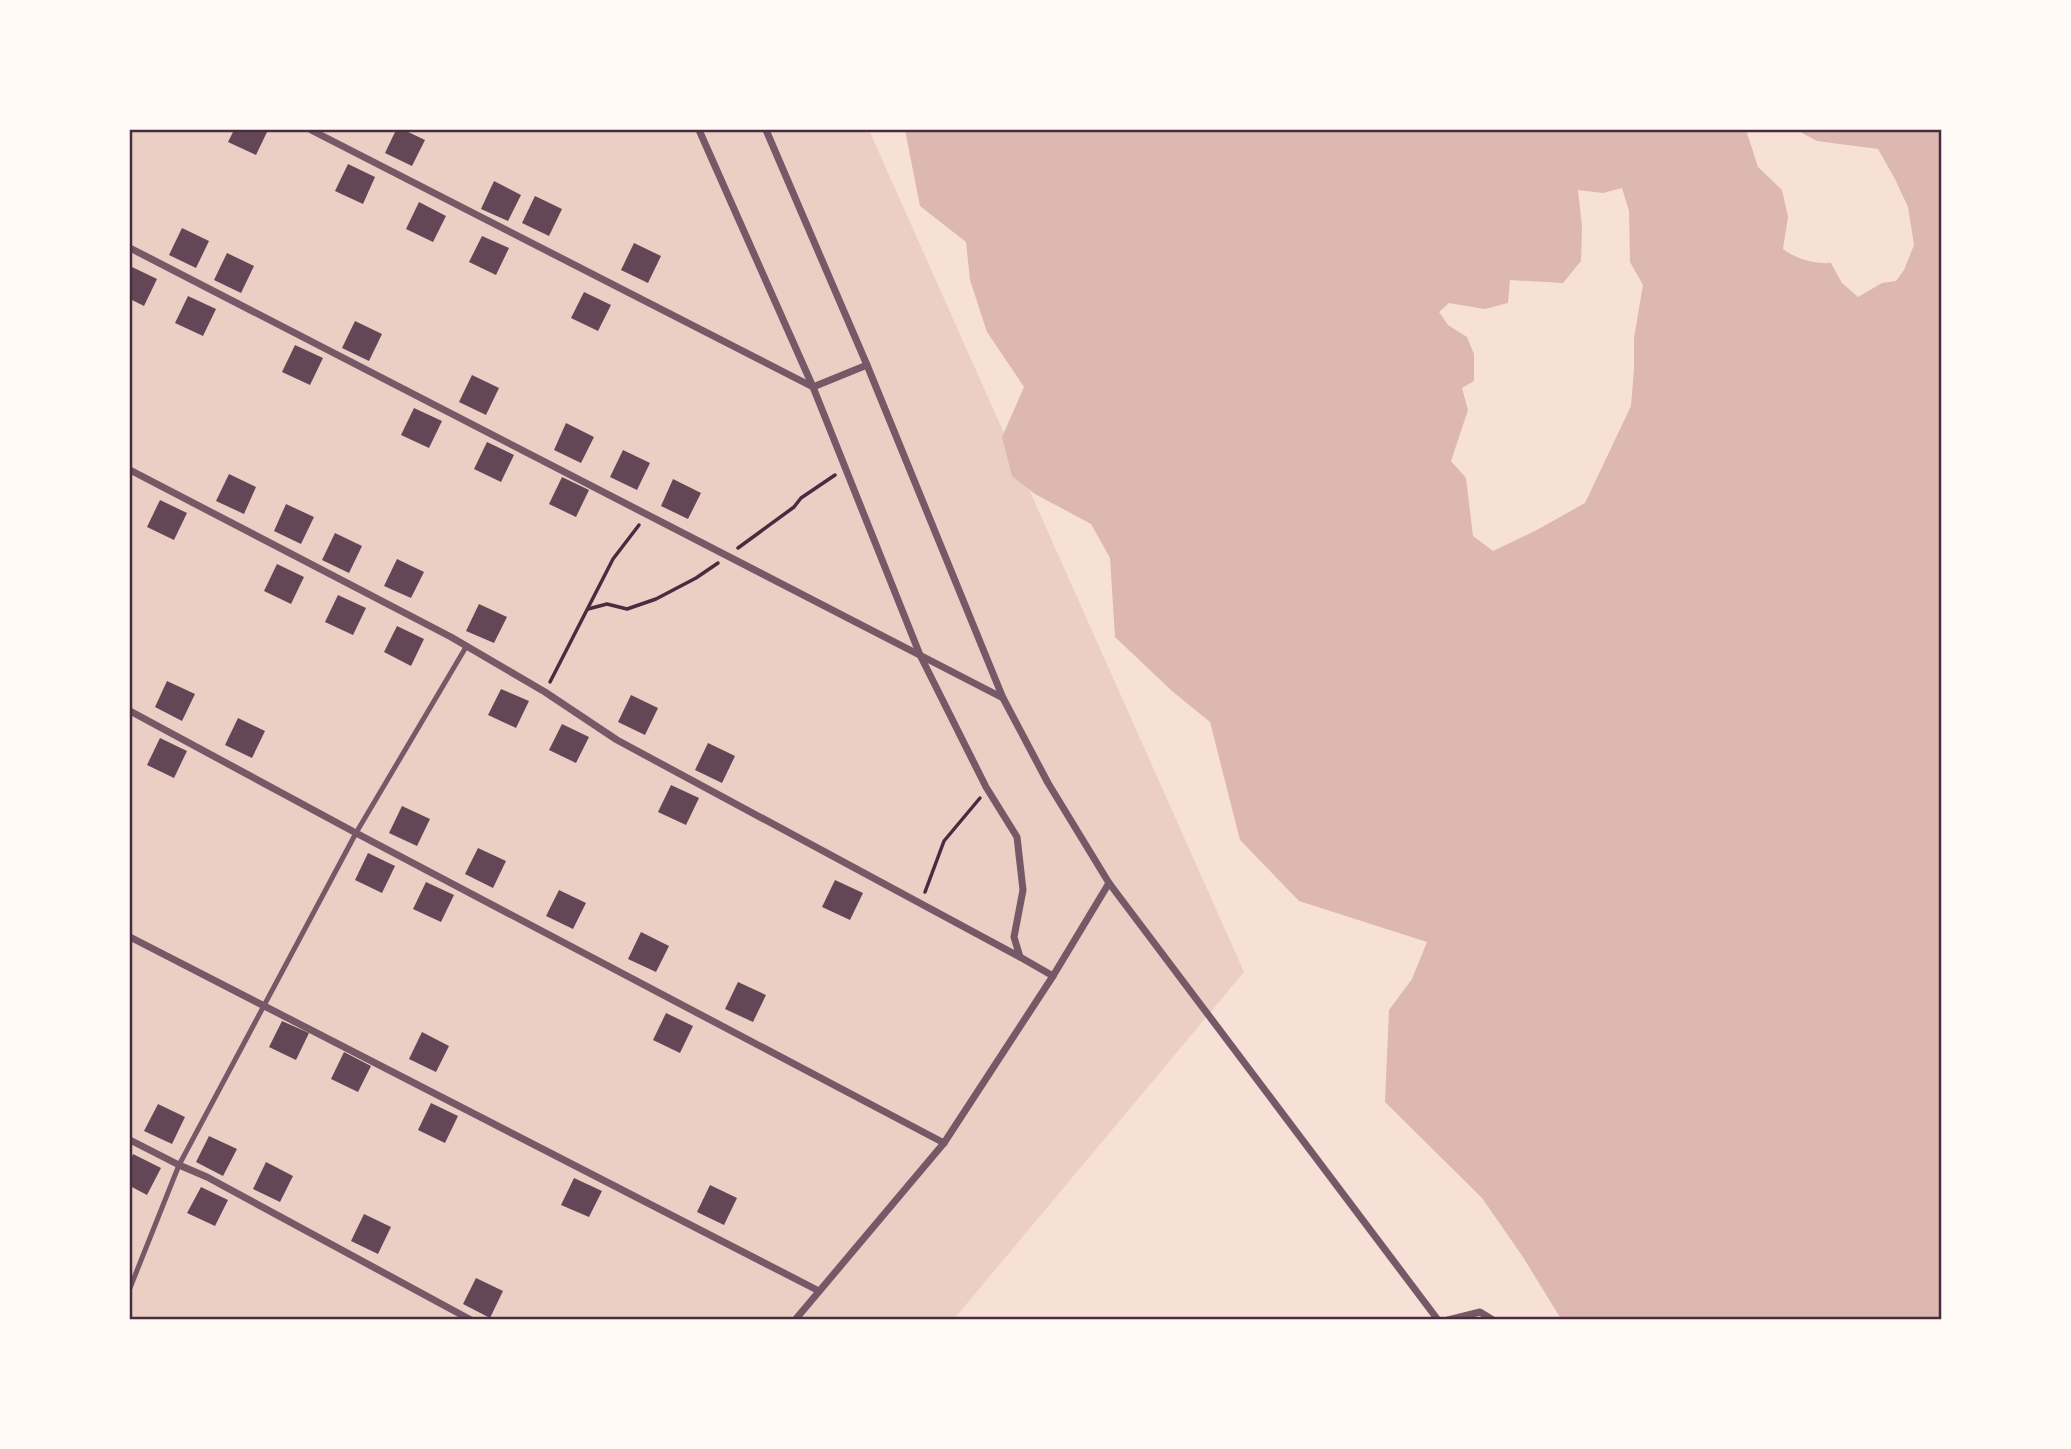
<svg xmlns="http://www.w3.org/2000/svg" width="2071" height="1449" viewBox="0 0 2071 1449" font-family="Ubuntu,sans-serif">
	<rect width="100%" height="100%" fill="#f7e1d7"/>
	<path fill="#ebcfc5" d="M 130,130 L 869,130 L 1244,972 L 954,1319 L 130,1320 Z"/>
	<path fill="#dcb8b0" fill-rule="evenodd" d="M 905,130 L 1750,130 L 1747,133 L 1758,167 L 1782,190 L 1788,217 L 1783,249 C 1796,259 1814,264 1831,263 L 1842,283 L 1858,297 L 1882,283 L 1896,281 L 1904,270 L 1914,245 L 1908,207 L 1895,179 L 1878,149 L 1817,141 L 1802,133 L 1800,130 L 1941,130 L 1941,1319 L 1561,1319 L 1523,1257 L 1482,1198 L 1385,1102 L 1389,1010 L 1412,979 L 1427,942 L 1299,901 L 1240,840 L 1210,722 L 1172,691 L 1115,637 L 1110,558 L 1091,524 L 1035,494 L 1012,476 L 1002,437 L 1024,387 L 987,332 L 970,280 L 966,242 L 920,206 ZM 1622,188 L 1629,211 L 1630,262 L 1643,285 L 1634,338 L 1634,369 L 1631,406 L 1585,503 L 1535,531 L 1493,551 L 1473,536 L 1466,478 L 1451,461 L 1468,410 L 1462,388 L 1474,381 L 1474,354 L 1467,337 L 1448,325 L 1439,312 L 1449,303 L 1485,309 L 1508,303 L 1510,280 L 1563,283 L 1581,261 L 1582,227 L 1578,190 L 1603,193 Z"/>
	<g fill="#644757">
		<path d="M 234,130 L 268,130 L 256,155 L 228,142 Z"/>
		<path d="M 396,130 L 404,130 L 425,140 L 412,166 L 385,153 Z"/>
		<path d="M 348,164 L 375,177 L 363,204 L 335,191 Z"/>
		<path d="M 494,181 L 521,195 L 508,221 L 481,209 Z"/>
		<path d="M 535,196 L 562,209 L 549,236 L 522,223 Z"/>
		<path d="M 419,202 L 446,216 L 433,242 L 406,229 Z"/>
		<path d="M 182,228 L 209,241 L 196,268 L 169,255 Z"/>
		<path d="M 482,236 L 509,248 L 496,275 L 469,262 Z"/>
		<path d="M 634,243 L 661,256 L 648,283 L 621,270 Z"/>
		<path d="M 227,253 L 254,266 L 241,293 L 214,280 Z"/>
		<path d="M 130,266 L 157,279 L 144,306 L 130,299 Z"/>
		<path d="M 584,292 L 611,305 L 598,331 L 571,318 Z"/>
		<path d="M 188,296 L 216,309 L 203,336 L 175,323 Z"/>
		<path d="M 355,321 L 382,334 L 369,361 L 342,348 Z"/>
		<path d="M 295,345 L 323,358 L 310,385 L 282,372 Z"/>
		<path d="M 472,375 L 499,388 L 486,415 L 459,402 Z"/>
		<path d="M 414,408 L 442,421 L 429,448 L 401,435 Z"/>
		<path d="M 566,423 L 594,437 L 581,463 L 554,450 Z"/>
		<path d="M 487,442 L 514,455 L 501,482 L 474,469 Z"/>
		<path d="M 623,450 L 650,463 L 637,490 L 610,477 Z"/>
		<path d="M 229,474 L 256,487 L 244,514 L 216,501 Z"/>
		<path d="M 562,477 L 589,490 L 576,517 L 549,504 Z"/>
		<path d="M 673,479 L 701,493 L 688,519 L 661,506 Z"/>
		<path d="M 160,500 L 187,513 L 174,540 L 147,527 Z"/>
		<path d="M 286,504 L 314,517 L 301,544 L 274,531 Z"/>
		<path d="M 335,533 L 362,546 L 349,573 L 322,560 Z"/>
		<path d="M 397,559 L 424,572 L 411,598 L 384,586 Z"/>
		<path d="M 277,564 L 304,577 L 291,604 L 264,591 Z"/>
		<path d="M 338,595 L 366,608 L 353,635 L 325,622 Z"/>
		<path d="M 479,604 L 507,617 L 494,643 L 466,631 Z"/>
		<path d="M 397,626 L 424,639 L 411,666 L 384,652 Z"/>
		<path d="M 167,681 L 195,694 L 182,721 L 155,707 Z"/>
		<path d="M 501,689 L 529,701 L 516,728 L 488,715 Z"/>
		<path d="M 631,695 L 658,708 L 645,735 L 618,722 Z"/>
		<path d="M 238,718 L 265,731 L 252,758 L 225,745 Z"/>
		<path d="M 562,724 L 589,737 L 576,763 L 549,750 Z"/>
		<path d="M 160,738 L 187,751 L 174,778 L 147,765 Z"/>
		<path d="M 708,743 L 735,756 L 722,783 L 695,770 Z"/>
		<path d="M 671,785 L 699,798 L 686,825 L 658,812 Z"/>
		<path d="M 402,806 L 430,819 L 417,846 L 389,833 Z"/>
		<path d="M 478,848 L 506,861 L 493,888 L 465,874 Z"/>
		<path d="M 368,853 L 395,866 L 382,893 L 355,880 Z"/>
		<path d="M 835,880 L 863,893 L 850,920 L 822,907 Z"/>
		<path d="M 426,882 L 454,895 L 441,922 L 413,909 Z"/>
		<path d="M 559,890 L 586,903 L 573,929 L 546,916 Z"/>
		<path d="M 641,932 L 669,946 L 656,972 L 628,959 Z"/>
		<path d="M 738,982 L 766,995 L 753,1022 L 725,1009 Z"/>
		<path d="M 666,1013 L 693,1026 L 680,1053 L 653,1040 Z"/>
		<path d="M 282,1021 L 309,1033 L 296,1060 L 269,1047 Z"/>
		<path d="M 422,1032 L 449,1046 L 436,1072 L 409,1059 Z"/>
		<path d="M 344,1052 L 371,1066 L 358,1092 L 331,1079 Z"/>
		<path d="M 431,1103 L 458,1116 L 445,1143 L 418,1130 Z"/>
		<path d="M 158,1104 L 185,1117 L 172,1144 L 144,1131 Z"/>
		<path d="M 209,1136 L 237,1149 L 223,1176 L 196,1162 Z"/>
		<path d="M 133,1154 L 161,1168 L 147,1195 L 130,1186 L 130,1162 Z"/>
		<path d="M 266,1162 L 293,1176 L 280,1202 L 253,1189 Z"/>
		<path d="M 574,1178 L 602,1191 L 589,1217 L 561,1205 Z"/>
		<path d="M 710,1185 L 737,1198 L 724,1225 L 697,1212 Z"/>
		<path d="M 201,1187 L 228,1200 L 215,1226 L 187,1213 Z"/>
		<path d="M 364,1214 L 391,1227 L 378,1254 L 351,1241 Z"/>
		<path d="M 476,1278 L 503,1291 L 490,1318 L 463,1304 Z"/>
	</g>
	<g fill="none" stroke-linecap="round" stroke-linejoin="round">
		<g stroke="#4a2c40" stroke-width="3.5">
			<path d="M 738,548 L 794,507 L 801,498 L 835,475"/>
			<path d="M 588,609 L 607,604 L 627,609 L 656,599 L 696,578 L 718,563"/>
			<path d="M 550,682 L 613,559 L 639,525"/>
			<path d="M 925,892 L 944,841 L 980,798"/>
		</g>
		<path stroke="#755966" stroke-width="5" d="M 130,1288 L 179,1165 L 356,833 L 466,647"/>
		<g stroke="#755966" stroke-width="7">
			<path d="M 311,130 L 813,387 L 867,365"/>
			<path d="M 699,130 L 813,387 L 920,655 L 986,787 L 1017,837 L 1023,890 L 1014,937 L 1020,957"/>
			<path d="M 766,130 L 867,365 L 1003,698 L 1048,783 L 1109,883 L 1438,1320"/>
			<path d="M 130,248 L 1003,698"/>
			<path d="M 130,470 L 451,637 L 545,692 L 617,740 L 1020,957 L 1053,976"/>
			<path d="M 130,711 L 356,833 L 944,1143"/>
			<path d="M 130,937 L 819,1291"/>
			<path d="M 130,1140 L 179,1165 L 207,1177 L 471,1320"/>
			<path d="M 795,1320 L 944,1143 L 1053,976 L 1109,883"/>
			<path d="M 1448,1320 L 1480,1312 L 1493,1320"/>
		</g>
	</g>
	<rect width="2071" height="1449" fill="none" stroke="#fffaf5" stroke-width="262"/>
	<rect x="131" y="131" width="1809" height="1187" fill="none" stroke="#4a2c40" stroke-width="2.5"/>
</svg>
